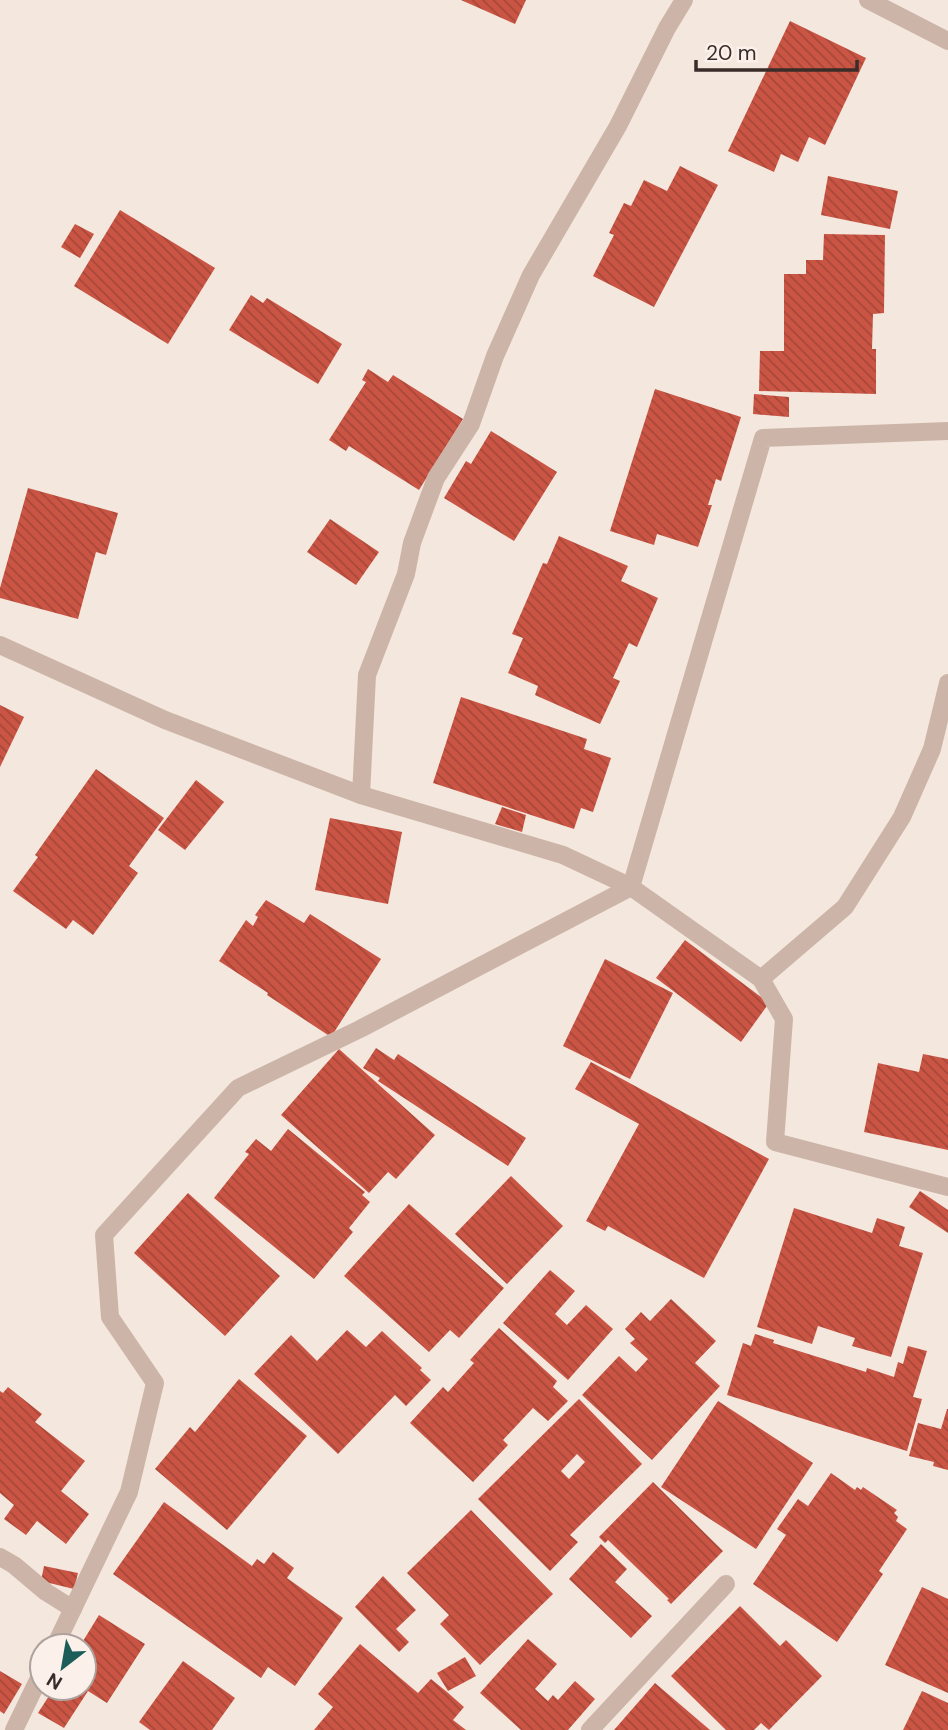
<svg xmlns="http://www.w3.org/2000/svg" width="948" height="1730" viewBox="0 0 948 1730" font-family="'DM Sans',sans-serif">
	<defs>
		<pattern id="building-back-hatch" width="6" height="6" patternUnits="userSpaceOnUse" patternTransform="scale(1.75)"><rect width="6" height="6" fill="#cb5544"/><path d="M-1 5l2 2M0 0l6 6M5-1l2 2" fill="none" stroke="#a64739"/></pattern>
	</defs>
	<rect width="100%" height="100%" fill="#f4e7dd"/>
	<g fill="url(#building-back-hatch)" fill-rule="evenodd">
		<path d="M 461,0 L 526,0 L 515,24 Z"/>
		<path d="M 790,21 L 866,58 L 825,145 L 809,137 L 798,162 L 781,154 L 774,172 L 728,151 Z"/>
		<path d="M 680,166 L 718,185 L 654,307 L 593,276 L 614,235 L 609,233 L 624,203 L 631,206 L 644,180 L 667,191 Z"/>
		<path d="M 828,176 L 898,191 L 890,229 L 821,215 Z"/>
		<path d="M 120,210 L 215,268 L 168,344 L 74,286 Z"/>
		<path d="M 75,224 L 94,234 L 80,258 L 61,247 Z"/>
		<path d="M 824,234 L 885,235 L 884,313 L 873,314 L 872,349 L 876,349 L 876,394 L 759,391 L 760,351 L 784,351 L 784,274 L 806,274 L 806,260 L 823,260 Z"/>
		<path d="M 251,295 L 263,303 L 267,298 L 342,344 L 318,384 L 229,330 Z"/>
		<path d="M 368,369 L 388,382 L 393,375 L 463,419 L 419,490 L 349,446 L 346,451 L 329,440 L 366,382 L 362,380 Z"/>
		<path d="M 655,389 L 741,417 L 721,481 L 716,479 L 708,505 L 712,505 L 698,547 L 657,534 L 654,545 L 610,531 Z"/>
		<path d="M 754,394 L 789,397 L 789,417 L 753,414 Z"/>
		<path d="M 491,431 L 557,472 L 514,541 L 444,498 L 466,461 L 471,464 Z"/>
		<path d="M 28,488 L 118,513 L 106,555 L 96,552 L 78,619 L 0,598 L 0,588 Z"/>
		<path d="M 330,519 L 379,552 L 356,585 L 307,552 Z"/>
		<path d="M 559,536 L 628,566 L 621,581 L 658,598 L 637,647 L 629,643 L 613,678 L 620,681 L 600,724 L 535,695 L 538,686 L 508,673 L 523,638 L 512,634 L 543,563 L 547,564 Z"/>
		<path d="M 461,697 L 587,739 L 584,749 L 611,758 L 593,812 L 581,808 L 574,829 L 433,783 Z"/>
		<path d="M 0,705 L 24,717 L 0,767 Z"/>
		<path d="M 96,769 L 164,818 L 129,866 L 138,873 L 93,935 L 73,920 L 66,929 L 13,891 L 38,857 L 35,855 Z"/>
		<path d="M 196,780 L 224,802 L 185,850 L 158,830 Z"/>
		<path d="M 502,807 L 526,815 L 522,832 L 495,824 Z"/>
		<path d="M 330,818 L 402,832 L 388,904 L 315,890 Z"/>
		<path d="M 266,900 L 304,923 L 310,914 L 381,959 L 331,1037 L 267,995 L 268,993 L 219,961 L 246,920 L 253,926 L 258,917 L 255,915 Z"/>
		<path d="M 685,940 L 769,1003 L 741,1042 L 656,978 Z"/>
		<path d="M 605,959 L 673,993 L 630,1079 L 563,1046 Z"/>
		<path d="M 376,1048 L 394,1060 L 398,1054 L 526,1138 L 508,1166 L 378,1081 L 380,1078 L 363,1068 Z"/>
		<path d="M 339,1049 L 435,1135 L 396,1179 L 388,1172 L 369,1193 L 281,1115 Z"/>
		<path d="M 923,1054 L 948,1059 L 948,1150 L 864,1132 L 878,1063 L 919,1072 Z"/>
		<path d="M 591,1062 L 769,1159 L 704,1278 L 608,1226 L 605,1231 L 586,1221 L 639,1124 L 575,1089 Z"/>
		<path d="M 288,1129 L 365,1192 L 362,1195 L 370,1202 L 349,1228 L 353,1232 L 314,1279 L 214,1198 L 249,1154 L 245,1152 L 256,1139 L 271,1151 Z"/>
		<path d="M 511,1176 L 563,1226 L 507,1284 L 455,1234 Z"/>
		<path d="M 920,1191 L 948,1210 L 948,1233 L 909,1207 Z"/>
		<path d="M 188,1193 L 280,1276 L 225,1336 L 134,1253 Z"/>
		<path d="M 409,1204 L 504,1288 L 459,1338 L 450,1330 L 429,1352 L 344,1276 Z"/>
		<path d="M 794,1208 L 872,1233 L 877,1218 L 905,1227 L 899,1246 L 923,1253 L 891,1357 L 852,1346 L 855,1338 L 818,1326 L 812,1344 L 757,1327 Z"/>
		<path d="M 550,1270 L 575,1291 L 555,1314 L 567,1325 L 586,1305 L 613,1329 L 568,1380 L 503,1323 Z"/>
		<path d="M 671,1299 L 716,1341 L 695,1363 L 720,1386 L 652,1460 L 582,1395 L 619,1356 L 636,1372 L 648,1359 L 630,1343 L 635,1339 L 625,1329 L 641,1312 L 650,1321 Z"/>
		<path d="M 499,1328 L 557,1381 L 553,1387 L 568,1401 L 548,1421 L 533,1408 L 503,1440 L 508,1445 L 473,1482 L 410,1423 L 443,1387 L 448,1392 L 474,1363 L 470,1360 Z"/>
		<path d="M 347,1330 L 366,1347 L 382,1331 L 422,1368 L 420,1370 L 431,1380 L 406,1406 L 395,1395 L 338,1454 L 254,1374 L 291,1335 L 317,1361 Z"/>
		<path d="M 755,1334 L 774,1340 L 773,1343 L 866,1372 L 867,1368 L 894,1377 L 898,1362 L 903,1364 L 908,1346 L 927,1351 L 913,1397 L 922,1399 L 907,1451 L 727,1395 L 743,1343 L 751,1346 Z"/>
		<path d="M 239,1379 L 307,1436 L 227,1530 L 155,1469 L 190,1427 L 195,1432 Z"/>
		<path d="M 8,1387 L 42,1414 L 35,1422 L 85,1461 L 61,1491 L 89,1514 L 66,1544 L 37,1521 L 26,1535 L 4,1519 L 14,1505 L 0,1493 L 0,1391 L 3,1393 Z"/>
		<path d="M 579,1399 L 642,1464 L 570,1535 L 578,1542 L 550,1571 L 478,1499 ZM 577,1454 L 585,1462 L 569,1479 L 561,1471 Z"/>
		<path d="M 718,1401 L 813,1463 L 756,1549 L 661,1487 Z"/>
		<path d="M 947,1409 L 948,1409 L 948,1470 L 933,1466 L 934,1462 L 909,1456 L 918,1423 L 941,1429 Z"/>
		<path d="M 831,1473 L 855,1490 L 857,1487 L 861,1490 L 863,1487 L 897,1510 L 894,1513 L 898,1517 L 896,1521 L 907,1529 L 879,1571 L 883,1574 L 837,1642 L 753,1584 L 786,1535 L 777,1529 L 798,1499 L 808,1506 Z"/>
		<path d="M 653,1482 L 723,1551 L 671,1604 L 667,1600 L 669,1599 L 608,1540 L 605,1543 L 599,1537 Z"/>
		<path d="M 164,1502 L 252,1566 L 257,1559 L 264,1564 L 273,1552 L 294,1568 L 287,1578 L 343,1618 L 295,1686 L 268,1667 L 261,1678 L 113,1574 Z"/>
		<path d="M 471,1510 L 553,1594 L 480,1665 L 440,1624 L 449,1615 L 407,1573 Z"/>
		<path d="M 601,1544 L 627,1569 L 615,1582 L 652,1616 L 631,1638 L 569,1579 Z"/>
		<path d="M 44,1566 L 78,1573 L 74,1589 L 41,1581 Z"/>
		<path d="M 383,1576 L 416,1610 L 396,1629 L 409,1642 L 399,1652 L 355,1607 Z"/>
		<path d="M 922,1587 L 948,1599 L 948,1693 L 885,1665 Z"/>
		<path d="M 740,1606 L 780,1646 L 786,1640 L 822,1676 L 769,1730 L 761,1723 L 754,1730 L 726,1730 L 671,1676 Z"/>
		<path d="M 99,1615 L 145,1644 L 107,1703 L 88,1691 L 64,1728 L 38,1713 L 54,1688 L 84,1688 L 84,1646 L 80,1646 Z"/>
		<path d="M 528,1639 L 557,1664 L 535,1689 L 548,1701 L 553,1695 L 558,1700 L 575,1681 L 595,1699 L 568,1730 L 521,1730 L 480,1693 Z"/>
		<path d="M 360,1644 L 418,1693 L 431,1679 L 447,1692 L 464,1707 L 453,1720 L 466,1730 L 314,1730 L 333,1707 L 318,1694 Z"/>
		<path d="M 465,1657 L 476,1676 L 448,1691 L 437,1673 Z"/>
		<path d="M 183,1661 L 235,1698 L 212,1730 L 150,1730 L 139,1722 Z"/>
		<path d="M 0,1671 L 22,1684 L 4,1714 L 0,1711 Z"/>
		<path d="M 655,1683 L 710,1730 L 614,1730 Z"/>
		<path d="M 922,1691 L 948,1703 L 948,1730 L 903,1730 Z"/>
	</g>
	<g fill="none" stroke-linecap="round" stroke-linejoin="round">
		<g stroke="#ccb5a8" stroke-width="18">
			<path d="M 868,0 L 948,41"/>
			<path d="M 0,645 L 165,720 L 361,795 L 563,855 L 631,887 L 761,979 L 784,1019 L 775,1142 L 948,1187"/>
			<path d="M 361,795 L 367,675 L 406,574 L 412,543 L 436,478 L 471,424 L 495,356 L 531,275 L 618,126 L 667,28 L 684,0"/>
			<path d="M 761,979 L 845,907 L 902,817 L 932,749 L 948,683"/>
			<path d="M 0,1557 L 14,1565 L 46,1592 L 73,1609"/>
			<path d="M 55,1646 L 129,1492 L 155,1383 L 110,1317 L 104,1235 L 238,1088 L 360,1029 L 631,887 L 763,438 L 948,431"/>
			<path d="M 14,1730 L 42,1672"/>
			<path d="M 590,1730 L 726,1584"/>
		</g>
	</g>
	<g transform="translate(63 1667) rotate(211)"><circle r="33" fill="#fbf1ea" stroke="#ada29d" stroke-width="2"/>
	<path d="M0-5L12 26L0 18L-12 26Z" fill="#1c5d5a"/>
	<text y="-10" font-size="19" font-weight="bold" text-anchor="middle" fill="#392c29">N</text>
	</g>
	<path d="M696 60v10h161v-10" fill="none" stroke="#392c29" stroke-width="3.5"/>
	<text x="706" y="60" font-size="21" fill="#392c29" stroke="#fbf1ea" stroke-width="5" paint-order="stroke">20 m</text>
</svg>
